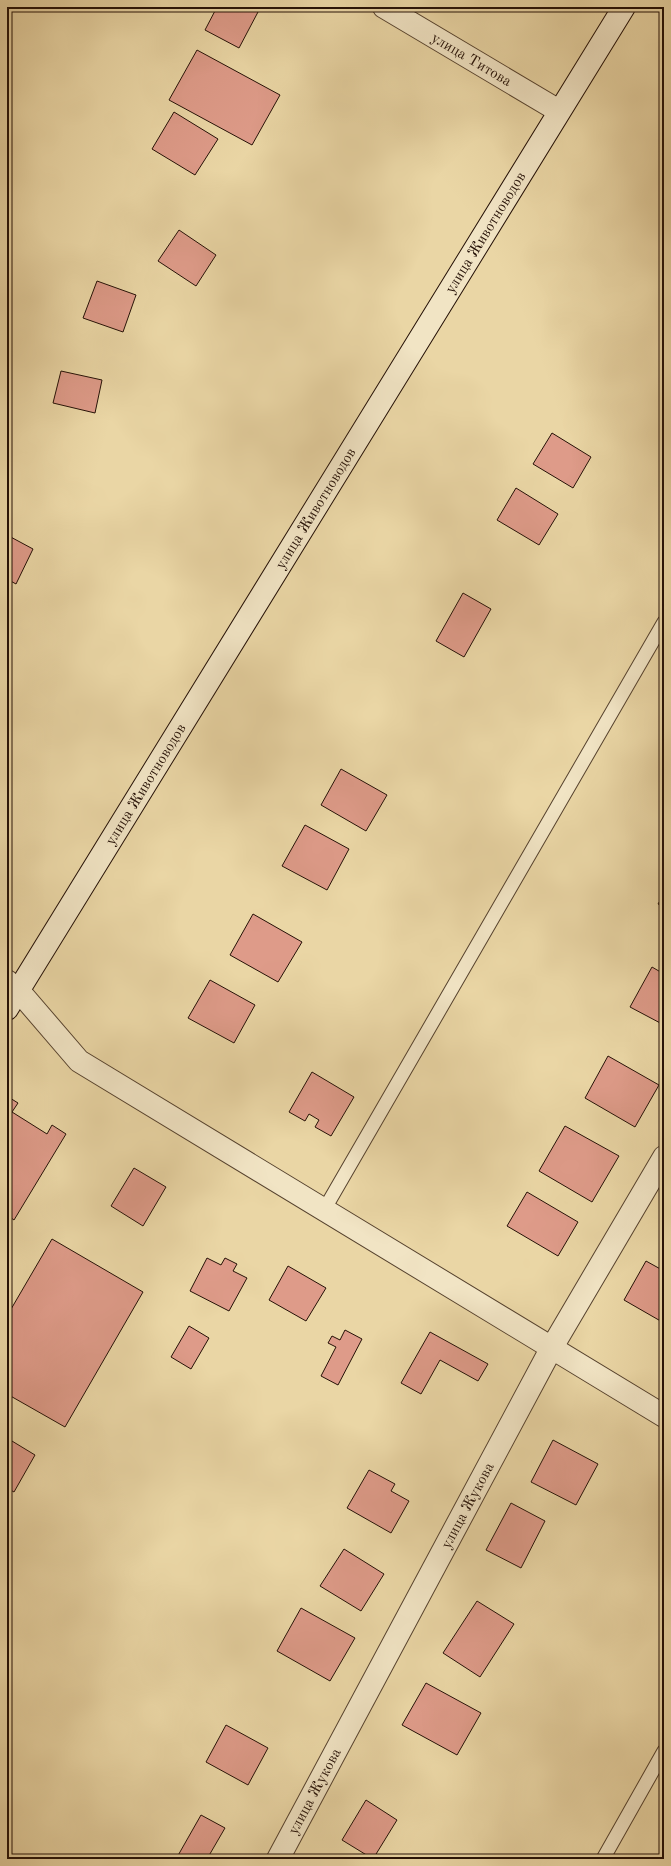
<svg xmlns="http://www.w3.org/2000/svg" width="671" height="1866" viewBox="0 0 671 1866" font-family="'Old Standard TT',serif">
	<rect width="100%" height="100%" fill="#ead6a5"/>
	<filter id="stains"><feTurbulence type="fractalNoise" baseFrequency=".005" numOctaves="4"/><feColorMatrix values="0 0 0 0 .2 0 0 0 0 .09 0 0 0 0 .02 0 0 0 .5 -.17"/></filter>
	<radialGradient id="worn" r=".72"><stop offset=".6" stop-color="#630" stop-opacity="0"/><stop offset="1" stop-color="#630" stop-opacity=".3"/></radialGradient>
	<g fill="#de9b89" stroke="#251107">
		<path d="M 217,7 L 249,7 L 258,12 L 239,48 L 205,30 Z"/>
		<path d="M 197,50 L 280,95 L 252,145 L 169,100 Z"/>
		<path d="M 174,112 L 218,139 L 195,175 L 152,149 Z"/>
		<path d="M 179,230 L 216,255 L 196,286 L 158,261 Z"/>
		<path d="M 97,281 L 136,295 L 123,332 L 83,318 Z"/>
		<path d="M 61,371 L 102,380 L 95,413 L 53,403 Z"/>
		<path d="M 552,433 L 591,457 L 573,488 L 533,464 Z"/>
		<path d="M 516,488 L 558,514 L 539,545 L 497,520 Z"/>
		<path d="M 7,535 L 33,549 L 16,584 L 7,579 Z"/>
		<path d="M 463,593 L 491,609 L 464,657 L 436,641 Z"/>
		<path d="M 341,769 L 387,795 L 366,831 L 321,805 Z"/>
		<path d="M 305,825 L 349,849 L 327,890 L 282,866 Z"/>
		<path d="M 664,894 L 664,907 L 658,904 Z"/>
		<path d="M 253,914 L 302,942 L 278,982 L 230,955 Z"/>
		<path d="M 652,967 L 664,974 L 664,1025 L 630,1007 Z"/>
		<path d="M 210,980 L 255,1005 L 234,1043 L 188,1018 Z"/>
		<path d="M 608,1056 L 659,1085 L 635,1127 L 585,1098 Z"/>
		<path d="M 312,1072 L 354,1097 L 331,1136 L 315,1127 L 319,1120 L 309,1114 L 305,1121 L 289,1112 Z"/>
		<path d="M 10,1098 L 18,1103 L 12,1112 L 47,1134 L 52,1125 L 66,1134 L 14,1220 L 7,1215 L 7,1103 Z"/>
		<path d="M 565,1126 L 619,1156 L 592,1202 L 539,1171 Z"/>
		<path d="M 134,1168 L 166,1187 L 143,1226 L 111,1206 Z"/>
		<path d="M 527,1192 L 578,1222 L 558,1256 L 507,1226 Z"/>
		<path d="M 52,1239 L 143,1292 L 65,1427 L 7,1394 L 7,1316 Z"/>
		<path d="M 207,1258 L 221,1265 L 225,1258 L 237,1264 L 233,1271 L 247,1278 L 229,1311 L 190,1291 Z"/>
		<path d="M 646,1261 L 664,1271 L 664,1323 L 624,1300 Z"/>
		<path d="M 288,1266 L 326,1288 L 306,1321 L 269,1300 Z"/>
		<path d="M 189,1326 L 209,1338 L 191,1369 L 171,1357 Z"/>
		<path d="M 345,1330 L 362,1339 L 338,1385 L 321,1376 L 336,1347 L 328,1343 L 332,1336 L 340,1340 Z"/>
		<path d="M 430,1332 L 488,1364 L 478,1381 L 440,1360 L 421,1394 L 401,1383 Z"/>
		<path d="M 7,1438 L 35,1455 L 14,1492 L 7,1488 Z"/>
		<path d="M 553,1440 L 598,1464 L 576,1505 L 531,1482 Z"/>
		<path d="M 369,1470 L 395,1484 L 391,1491 L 409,1501 L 391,1533 L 347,1508 Z"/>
		<path d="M 511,1503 L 545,1521 L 521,1568 L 486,1550 Z"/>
		<path d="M 344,1549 L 384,1574 L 361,1611 L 320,1586 Z"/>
		<path d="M 477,1601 L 514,1624 L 480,1677 L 443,1653 Z"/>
		<path d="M 301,1608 L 355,1638 L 330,1681 L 277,1651 Z"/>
		<path d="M 426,1683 L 481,1713 L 457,1755 L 402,1725 Z"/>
		<path d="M 226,1725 L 268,1748 L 248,1785 L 206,1762 Z"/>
		<path d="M 366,1800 L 397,1820 L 373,1859 L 342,1840 Z"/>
		<path d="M 201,1815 L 225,1828 L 207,1859 L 176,1859 Z"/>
	</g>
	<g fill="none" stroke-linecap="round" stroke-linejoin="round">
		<defs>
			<g id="service">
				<path d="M 324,1210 L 664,622"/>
				<path d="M 603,1859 L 664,1751"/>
			</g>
			<g id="minor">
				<path id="s1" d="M 384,7 L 559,111"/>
				<path id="s2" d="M 278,1859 L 551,1349 L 664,1157"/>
			</g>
			<path id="tertiary" d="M 7,981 L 18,990 L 79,1061 L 664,1416"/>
			<g id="secondary">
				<path id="s3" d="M 7,1009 L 624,7"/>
			</g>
		</defs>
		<use href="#service" stroke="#56422e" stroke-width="15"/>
		<use href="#minor" stroke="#56422e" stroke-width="24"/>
		<use href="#tertiary" stroke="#56422e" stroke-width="24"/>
		<use href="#secondary" stroke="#251107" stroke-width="24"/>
		<use href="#service" stroke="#f1e4c4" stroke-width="13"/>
		<use href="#minor" stroke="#f1e4c4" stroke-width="22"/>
		<use href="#tertiary" stroke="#f1e4c4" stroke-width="22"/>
		<use href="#secondary" stroke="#f1e4c4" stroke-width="22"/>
	</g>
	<g text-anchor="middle" stroke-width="3.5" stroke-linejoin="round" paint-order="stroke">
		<g font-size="15" fill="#251107" stroke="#f1e4c4">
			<text dy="5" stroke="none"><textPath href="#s1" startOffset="102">улица Титова</textPath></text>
			<text dy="5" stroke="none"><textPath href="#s3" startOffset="912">улица Животноводов</textPath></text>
			<text dy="5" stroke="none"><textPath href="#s3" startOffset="588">улица Животноводов</textPath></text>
			<text dy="5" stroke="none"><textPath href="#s3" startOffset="264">улица Животноводов</textPath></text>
			<text dy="5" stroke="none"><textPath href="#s2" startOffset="401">улица Жукова</textPath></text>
			<text dy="5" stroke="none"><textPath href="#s2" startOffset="77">улица Жукова</textPath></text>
		</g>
	</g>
	<rect width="671" height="1866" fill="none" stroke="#ead6a5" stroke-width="24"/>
	<rect x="8" y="8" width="655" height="1850" fill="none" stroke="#251107" stroke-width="2"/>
	<rect x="12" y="12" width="647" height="1842" fill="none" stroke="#251107"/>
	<rect width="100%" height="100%" filter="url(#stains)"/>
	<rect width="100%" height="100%" fill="url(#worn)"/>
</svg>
